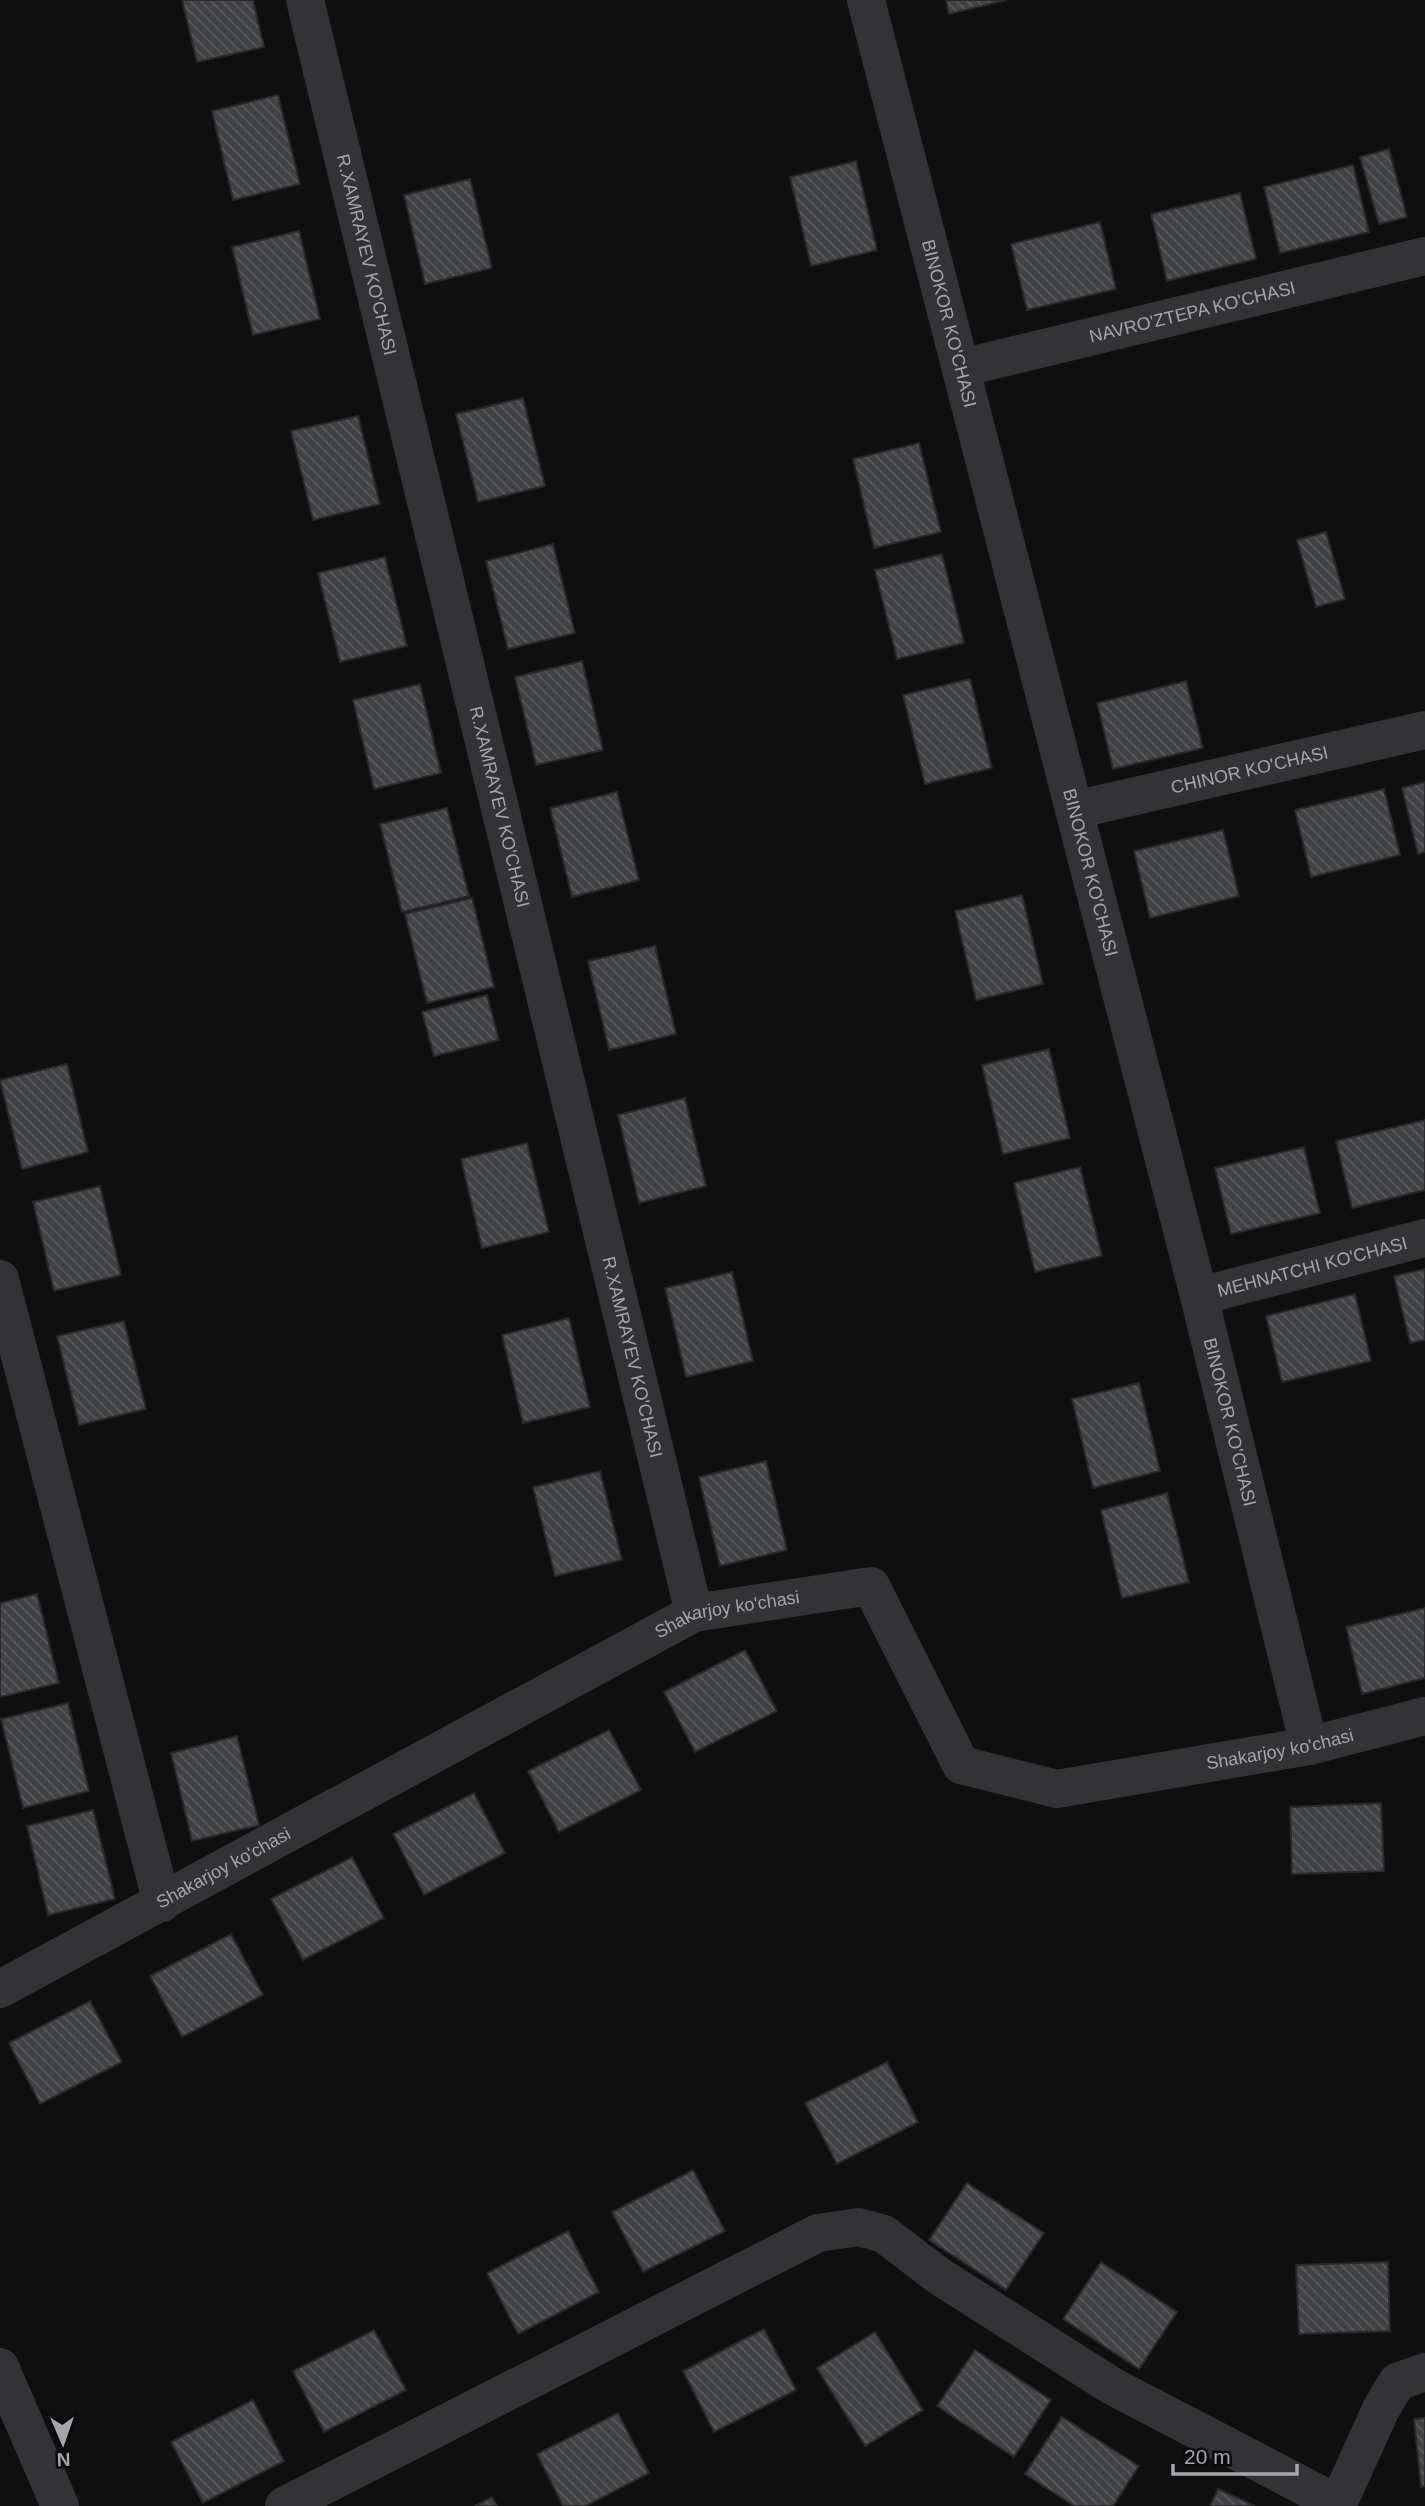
<svg xmlns="http://www.w3.org/2000/svg" width="1425" height="2506" viewBox="0 0 1425 2506" font-family="Helvetica,sans-serif">
	<defs>
		<pattern id="building-back-hatch" width="6" height="6" patternUnits="userSpaceOnUse" patternTransform="scale(1.75)"><rect width="6" height="6" fill="#414245"/><path d="M-1 5l2 2M0 0l6 6M5-1l2 2" fill="none" stroke="#595a5d"/></pattern>
	</defs>
	<rect width="100%" height="100%" fill="#0f0f10"/>
	<g fill="url(#building-back-hatch)" stroke="#29292c" stroke-width="2">
		<path d="M 182,0 L 253,0 L 264,47 L 197,62 Z"/>
		<path d="M 946,0 L 1007,0 L 949,14 Z"/>
		<path d="M 278,95 L 300,184 L 233,200 L 212,111 Z"/>
		<path d="M 1389,149 L 1407,217 L 1379,224 L 1360,157 Z"/>
		<path d="M 856,161 L 877,250 L 811,266 L 790,177 Z"/>
		<path d="M 1353,165 L 1369,232 L 1280,253 L 1264,187 Z"/>
		<path d="M 470,179 L 492,268 L 425,284 L 404,195 Z"/>
		<path d="M 1240,193 L 1256,259 L 1167,281 L 1151,214 Z"/>
		<path d="M 1100,222 L 1116,289 L 1027,310 L 1011,244 Z"/>
		<path d="M 299,231 L 320,319 L 253,335 L 232,247 Z"/>
		<path d="M 523,398 L 545,486 L 478,502 L 456,414 Z"/>
		<path d="M 358,416 L 380,504 L 313,520 L 291,431 Z"/>
		<path d="M 919,443 L 941,532 L 874,548 L 853,459 Z"/>
		<path d="M 1326,532 L 1345,599 L 1316,607 L 1297,540 Z"/>
		<path d="M 553,544 L 575,633 L 508,649 L 486,561 Z"/>
		<path d="M 942,554 L 964,643 L 897,659 L 875,570 Z"/>
		<path d="M 385,557 L 407,646 L 340,662 L 318,573 Z"/>
		<path d="M 582,661 L 603,750 L 536,765 L 515,677 Z"/>
		<path d="M 970,679 L 992,768 L 925,784 L 903,695 Z"/>
		<path d="M 1186,681 L 1203,748 L 1113,769 L 1097,703 Z"/>
		<path d="M 420,684 L 441,773 L 374,789 L 353,700 Z"/>
		<path d="M 1425,782 L 1425,852 L 1418,854 L 1402,788 Z"/>
		<path d="M 1384,789 L 1400,855 L 1311,877 L 1295,810 Z"/>
		<path d="M 617,792 L 639,880 L 572,897 L 550,808 Z"/>
		<path d="M 447,808 L 469,896 L 402,912 L 380,824 Z"/>
		<path d="M 1223,830 L 1239,896 L 1150,918 L 1134,851 Z"/>
		<path d="M 1022,895 L 1043,984 L 976,1000 L 955,911 Z"/>
		<path d="M 472,898 L 494,987 L 427,1003 L 405,914 Z"/>
		<path d="M 655,946 L 676,1034 L 609,1050 L 588,961 Z"/>
		<path d="M 487,995 L 499,1040 L 434,1056 L 422,1012 Z"/>
		<path d="M 1049,1049 L 1070,1138 L 1003,1154 L 982,1065 Z"/>
		<path d="M 67,1064 L 88,1152 L 22,1169 L 0,1080 Z"/>
		<path d="M 685,1098 L 706,1186 L 639,1203 L 618,1115 Z"/>
		<path d="M 1425,1120 L 1425,1190 L 1352,1208 L 1336,1141 Z"/>
		<path d="M 527,1143 L 549,1232 L 482,1248 L 461,1159 Z"/>
		<path d="M 1304,1147 L 1320,1213 L 1231,1234 L 1215,1168 Z"/>
		<path d="M 1080,1167 L 1102,1256 L 1035,1272 L 1014,1183 Z"/>
		<path d="M 100,1186 L 121,1275 L 54,1291 L 33,1202 Z"/>
		<path d="M 1425,1269 L 1425,1340 L 1410,1343 L 1394,1276 Z"/>
		<path d="M 732,1272 L 753,1361 L 686,1377 L 665,1288 Z"/>
		<path d="M 1355,1294 L 1371,1361 L 1282,1382 L 1266,1316 Z"/>
		<path d="M 569,1318 L 590,1407 L 523,1423 L 502,1335 Z"/>
		<path d="M 124,1321 L 146,1409 L 79,1425 L 57,1336 Z"/>
		<path d="M 1139,1383 L 1160,1471 L 1093,1488 L 1072,1399 Z"/>
		<path d="M 766,1461 L 787,1550 L 720,1566 L 699,1477 Z"/>
		<path d="M 600,1471 L 622,1560 L 555,1576 L 533,1487 Z"/>
		<path d="M 1167,1493 L 1189,1582 L 1122,1598 L 1101,1510 Z"/>
		<path d="M 37,1594 L 59,1683 L 0,1697 L 0,1603 Z"/>
		<path d="M 1425,1608 L 1425,1678 L 1362,1694 L 1346,1627 Z"/>
		<path d="M 745,1650 L 777,1711 L 695,1752 L 664,1692 Z"/>
		<path d="M 68,1703 L 89,1791 L 23,1808 L 1,1719 Z"/>
		<path d="M 609,1730 L 641,1790 L 559,1832 L 528,1771 Z"/>
		<path d="M 237,1736 L 259,1825 L 192,1841 L 171,1753 Z"/>
		<path d="M 474,1793 L 505,1853 L 424,1895 L 393,1834 Z"/>
		<path d="M 1381,1803 L 1384,1871 L 1292,1874 L 1290,1807 Z"/>
		<path d="M 93,1810 L 115,1899 L 48,1915 L 27,1826 Z"/>
		<path d="M 352,1857 L 384,1918 L 303,1960 L 271,1899 Z"/>
		<path d="M 231,1934 L 263,1995 L 182,2037 L 150,1976 Z"/>
		<path d="M 90,2001 L 122,2062 L 40,2104 L 9,2043 Z"/>
		<path d="M 887,2062 L 918,2122 L 837,2164 L 805,2103 Z"/>
		<path d="M 693,2170 L 725,2231 L 643,2272 L 612,2212 Z"/>
		<path d="M 967,2183 L 1044,2233 L 1006,2290 L 929,2240 Z"/>
		<path d="M 568,2231 L 599,2292 L 518,2334 L 487,2273 Z"/>
		<path d="M 1101,2262 L 1177,2312 L 1139,2369 L 1063,2319 Z"/>
		<path d="M 1388,2262 L 1390,2331 L 1299,2334 L 1296,2265 Z"/>
		<path d="M 764,2329 L 796,2390 L 714,2432 L 683,2371 Z"/>
		<path d="M 374,2330 L 406,2390 L 324,2432 L 293,2371 Z"/>
		<path d="M 875,2332 L 923,2410 L 865,2446 L 817,2368 Z"/>
		<path d="M 975,2350 L 1051,2400 L 1014,2457 L 937,2406 Z"/>
		<path d="M 253,2400 L 284,2461 L 203,2503 L 171,2442 Z"/>
		<path d="M 618,2413 L 649,2473 L 586,2506 L 563,2506 L 537,2454 Z"/>
		<path d="M 1062,2417 L 1139,2466 L 1113,2506 L 1074,2506 L 1025,2474 Z"/>
		<path d="M 1425,2418 L 1425,2486 L 1421,2487 L 1414,2419 Z"/>
		<path d="M 1218,2489 L 1255,2506 L 1210,2506 Z"/>
		<path d="M 492,2497 L 497,2506 L 475,2506 Z"/>
	</g>
	<g fill="none" stroke-linecap="round" stroke-linejoin="round">
		<g stroke="#333337" stroke-width="38">
			<path id="s1" d="M 305,0 L 694,1613"/>
			<path id="s2" d="M 866,0 L 1199,1296 L 1309,1746"/>
			<path id="s3" d="M 961,368 L 1425,256"/>
			<path id="s4" d="M 1074,810 L 1425,730"/>
			<path d="M 0,1279 L 162,1903"/>
			<path id="s5" d="M 1199,1296 L 1425,1238"/>
			<path id="s6" d="M 0,1989 L 694,1613 L 871,1586 L 961,1765 L 1057,1789 L 1309,1746 L 1425,1716"/>
			<path d="M 284,2506 L 818,2233 L 859,2227 L 884,2234 L 939,2276 L 1112,2386 L 1338,2504"/>
			<path d="M 1337,2506 L 1381,2409 L 1397,2382 L 1425,2372"/>
		</g>
		<path stroke="#333337" stroke-width="38" d="M 0,2367 L 60,2506"/>
	</g>
	<g text-anchor="middle" stroke-width="6" stroke-linejoin="round" paint-order="stroke">
		<g font-size="18" fill="#a2a6af" stroke="#0a0a0b">
			<text dy="6" stroke="none"><textPath href="#s1" startOffset="262">R.XAMRAYEV KO'CHASI</textPath></text>
			<text dy="6" stroke="none"><textPath href="#s3" startOffset="238">NAVRO'ZTEPA KO'CHASI</textPath></text>
			<text dy="6" stroke="none"><textPath href="#s2" startOffset="334">BINOKOR KO'CHASI</textPath></text>
			<text dy="6" stroke="none"><textPath href="#s4" startOffset="180">CHINOR KO'CHASI</textPath></text>
			<text dy="6" stroke="none"><textPath href="#s1" startOffset="830">R.XAMRAYEV KO'CHASI</textPath></text>
			<text dy="6" stroke="none"><textPath href="#s2" startOffset="901">BINOKOR KO'CHASI</textPath></text>
			<text dy="6" stroke="none"><textPath href="#s5" startOffset="117">MEHNATCHI KO'CHASI</textPath></text>
			<text dy="6" stroke="none"><textPath href="#s1" startOffset="1396">R.XAMRAYEV KO'CHASI</textPath></text>
			<text dy="6" stroke="none"><textPath href="#s2" startOffset="1468">BINOKOR KO'CHASI</textPath></text>
			<text dy="6" stroke="none"><textPath href="#s6" startOffset="821">Shakarjoy ko'chasi</textPath></text>
			<text dy="6" stroke="none"><textPath href="#s6" startOffset="1494">Shakarjoy ko'chasi</textPath></text>
			<text dy="6" stroke="none"><textPath href="#s6" startOffset="254">Shakarjoy ko'chasi</textPath></text>
		</g>
	</g>
	<g transform="translate(63 2443) rotate(178)" stroke="#0a0a0b" stroke-width="5" paint-order="stroke">
	<path d="M0-5L12 26L0 18L-12 26Z" fill="#a2a6af"/>
	<text y="-10" font-size="19" font-weight="bold" text-anchor="middle" fill="#a2a6af">N</text>
	</g>
	<path d="M1173 2464v10h124v-10" fill="none" stroke="#a2a6af" stroke-width="3.5"/>
	<text x="1184" y="2464" font-size="21" fill="#a2a6af" stroke="#0a0a0b" stroke-width="5" paint-order="stroke">20 m</text>
</svg>
